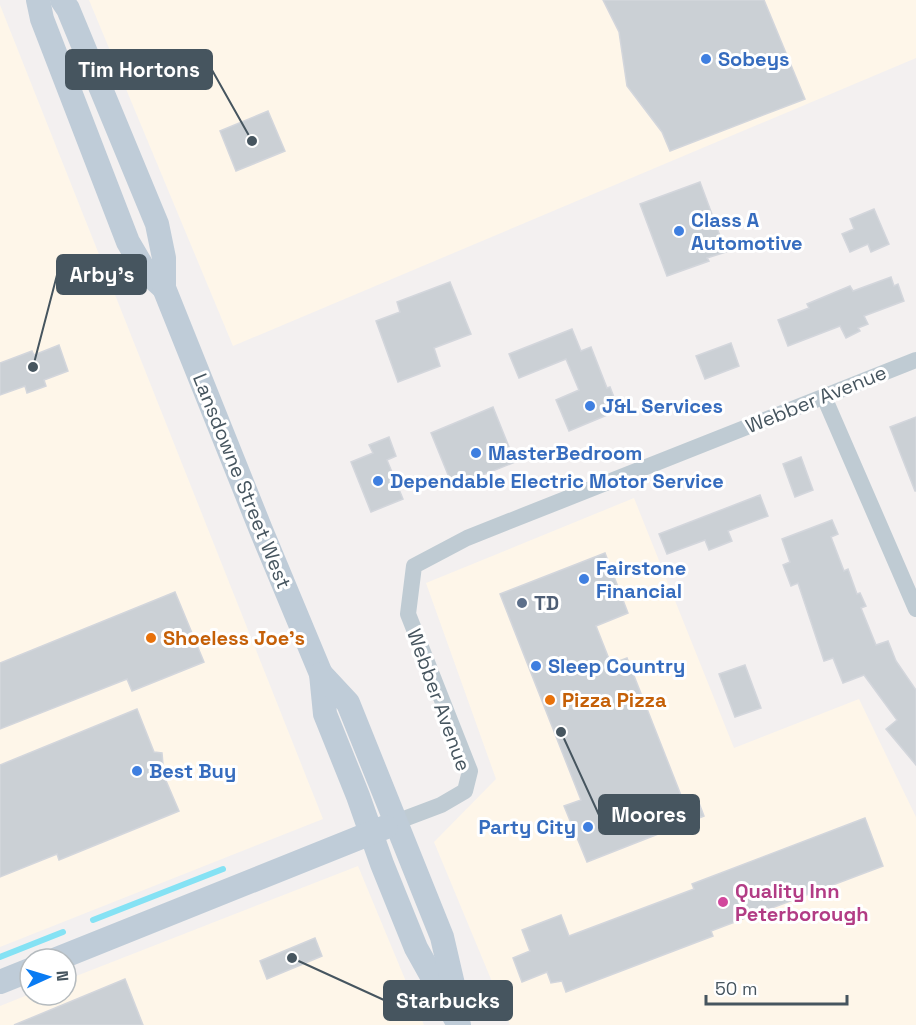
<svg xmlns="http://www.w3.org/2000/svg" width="916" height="1025" viewBox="0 0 916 1025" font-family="'Space Grotesk',sans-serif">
	<rect width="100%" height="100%" fill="#f3f0f0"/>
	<g fill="#fef6e9">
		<path d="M 89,0 L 916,0 L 916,58 L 233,346 Z"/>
		<path d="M 0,5 L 323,819 L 0,947 Z"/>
		<path d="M 634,498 L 734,748 L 859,699 L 916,817 L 916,1025 L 510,1025 L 434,842 L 496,779 L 426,583 Z"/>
		<path d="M 358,866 L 424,1025 L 0,1025 L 0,1006 L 30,994 L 66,995 L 66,980 Z"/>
	</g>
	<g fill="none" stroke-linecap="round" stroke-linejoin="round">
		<g stroke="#85e2f4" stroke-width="6">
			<path d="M 93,920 L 223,869"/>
			<path d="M 0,957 L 63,932"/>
		</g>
	</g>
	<g fill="#cbd0d5" stroke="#d3d6dc" stroke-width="1.5">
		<path d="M 603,0 L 764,0 L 805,99 L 670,151 L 662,132 L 627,86 L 619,32 Z"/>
		<path d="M 268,111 L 285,151 L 236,171 L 220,131 Z"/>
		<path d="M 700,182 L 726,252 L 707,258 L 709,261 L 667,276 L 640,204 Z"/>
		<path d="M 874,209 L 889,244 L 871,252 L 868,244 L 850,252 L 842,234 L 854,229 L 850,219 Z"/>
		<path d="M 891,277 L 894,286 L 898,284 L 904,301 L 864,316 L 868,324 L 858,328 L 860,331 L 846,338 L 840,326 L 788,346 L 778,320 L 809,308 L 807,304 L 850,286 L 853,291 Z"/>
		<path d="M 450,282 L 471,334 L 434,348 L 440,366 L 398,382 L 376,321 L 400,312 L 397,302 Z"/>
		<path d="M 572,329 L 581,351 L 591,347 L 607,388 L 610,387 L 619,410 L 569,431 L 556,400 L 579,390 L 566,359 L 519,378 L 509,354 Z"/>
		<path d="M 731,343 L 739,366 L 705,379 L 696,356 Z"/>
		<path d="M 59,345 L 68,371 L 44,380 L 46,386 L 27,393 L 25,386 L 0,395 L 0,363 L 32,351 L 34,355 Z"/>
		<path d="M 493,407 L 515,462 L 453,487 L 431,433 Z"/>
		<path d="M 916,417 L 916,491 L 915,491 L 890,427 Z"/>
		<path d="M 389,437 L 396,456 L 387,460 L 403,499 L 371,512 L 351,462 L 373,453 L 369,445 Z"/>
		<path d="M 801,457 L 813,490 L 795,497 L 783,464 Z"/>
		<path d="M 760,495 L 768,516 L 728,531 L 732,541 L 709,550 L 705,540 L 667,554 L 659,534 Z"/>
		<path d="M 832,520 L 838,534 L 831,537 L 844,571 L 848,569 L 857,594 L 860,593 L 866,606 L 861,608 L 876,645 L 888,641 L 896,661 L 916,690 L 916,765 L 886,729 L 897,720 L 864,675 L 843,683 L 833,658 L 824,661 L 798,583 L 791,586 L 783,565 L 790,562 L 782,539 Z"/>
		<path d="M 605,553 L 628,613 L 596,626 L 611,664 L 627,658 L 686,808 L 699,803 L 704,816 L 587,862 L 564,806 L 581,800 L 500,594 Z"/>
		<path d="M 175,592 L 204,662 L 132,691 L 127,679 L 0,729 L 0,663 Z"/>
		<path d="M 745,665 L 761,708 L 735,717 L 719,674 Z"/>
		<path d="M 137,709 L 154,752 L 162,753 L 164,776 L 179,811 L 59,860 L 57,854 L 0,877 L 0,765 Z"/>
		<path d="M 865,818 L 883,866 L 711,931 L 713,936 L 566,992 L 562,981 L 551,983 L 547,972 L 522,982 L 513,958 L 530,951 L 522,930 L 561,915 L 569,936 L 694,889 L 692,884 Z"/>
		<path d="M 315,938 L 322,956 L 267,979 L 260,961 Z"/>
		<path d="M 125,979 L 143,1025 L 14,1025 Z"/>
	</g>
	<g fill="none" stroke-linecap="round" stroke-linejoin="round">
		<g stroke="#bfcbd3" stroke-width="16">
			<path d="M 824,397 L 916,609"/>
			<path d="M 396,822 L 441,805 L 465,791 L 470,771 L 408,614 L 414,566 L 467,538 L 916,360"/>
		</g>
		<g stroke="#bfccd8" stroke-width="24">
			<path d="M 38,0 L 42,19 L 128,242 L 145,271 L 164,288"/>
			<path d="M 62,0 L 68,9 L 157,224 L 164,258 L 164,288 L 261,530 L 321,674 L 325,714 L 358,796 L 382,864 L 416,948 L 459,1025"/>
			<path d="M 321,674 L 348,703 L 442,937 L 458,1006"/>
			<path d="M 57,959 L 386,827"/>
			<path d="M 0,982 L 30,970"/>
		</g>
	</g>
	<g fill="#3f7fe0" stroke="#fff" stroke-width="2">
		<circle cx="706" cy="59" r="6"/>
		<circle cx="679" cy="231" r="6"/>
		<circle cx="590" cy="406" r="6"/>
		<circle cx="476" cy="453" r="6"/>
		<circle cx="378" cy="481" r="6"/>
		<circle cx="584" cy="579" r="6"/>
		<circle cx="536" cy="666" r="6"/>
		<circle cx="137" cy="771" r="6"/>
		<circle cx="588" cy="827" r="6"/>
	</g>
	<circle fill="#5c6f8a" stroke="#fff" stroke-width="2" cx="522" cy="603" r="6"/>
	<g fill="#e8710a" stroke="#fff" stroke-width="2">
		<circle cx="151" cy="638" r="6"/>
		<circle cx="550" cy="700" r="6"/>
	</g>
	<circle fill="#d1479c" stroke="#fff" stroke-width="2" cx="723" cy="902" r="6"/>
	<g text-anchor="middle" stroke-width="6" stroke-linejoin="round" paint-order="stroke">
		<g font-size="20" font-weight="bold" fill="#366cbe" stroke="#fff" text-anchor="start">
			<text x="718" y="66">Sobeys</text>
			<text x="691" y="227">Class A<tspan x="691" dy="23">Automotive</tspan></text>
			<text x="602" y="413">J&amp;L Services</text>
			<text x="488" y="460">MasterBedroom</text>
			<text x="390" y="488">Dependable Electric Motor Service</text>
			<text x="596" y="575">Fairstone<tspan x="596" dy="23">Financial</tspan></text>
			<text x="548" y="673">Sleep Country</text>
			<text x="149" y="778">Best Buy</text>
			<text x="576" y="834" text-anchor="end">Party City</text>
		</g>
		<g font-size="20" fill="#46555f" stroke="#fff">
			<text transform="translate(816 399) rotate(-22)" y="7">Webber Avenue</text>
			<text transform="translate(242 481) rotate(68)" y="7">Lansdowne Street West</text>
			<text transform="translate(439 700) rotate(70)" y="7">Webber Avenue</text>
		</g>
		<g font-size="20" font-weight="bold" fill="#4e5e75" stroke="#fff" text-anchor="start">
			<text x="534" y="610">TD</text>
		</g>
		<g font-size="20" font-weight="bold" fill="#c56008" stroke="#fff" text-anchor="start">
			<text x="163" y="645">Shoeless Joe's</text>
			<text x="562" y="707">Pizza Pizza</text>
		</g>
		<g font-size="20" font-weight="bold" fill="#b23c85" stroke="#fff" text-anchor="start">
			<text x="735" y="898">Quality Inn<tspan x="735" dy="23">Peterborough</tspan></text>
		</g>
	</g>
	<path fill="none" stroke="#46555f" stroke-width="2" d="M252 141L212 70M33 367L57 275M561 732L599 815M292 958L384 1000"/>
	<g fill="#46555f" stroke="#fff" stroke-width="2">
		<circle cx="252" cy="141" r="6"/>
		<circle cx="33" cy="367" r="6"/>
		<circle cx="561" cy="732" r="6"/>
		<circle cx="292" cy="958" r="6"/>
	</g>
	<g fill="#46555f" stroke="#46555f" stroke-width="2">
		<rect x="66" y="50" width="146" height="39" rx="6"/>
		<rect x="57" y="255" width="89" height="39" rx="6"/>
		<rect x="599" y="795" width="100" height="39" rx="6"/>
		<rect x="384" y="981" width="128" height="39" rx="6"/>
	</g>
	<g font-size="21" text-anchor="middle" font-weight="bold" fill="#fff">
		<text x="139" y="77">Tim Hortons</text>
		<text x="102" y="282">Arby's</text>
		<text x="649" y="822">Moores</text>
		<text x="448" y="1008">Starbucks</text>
	</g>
	<g transform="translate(48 977) rotate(86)"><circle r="28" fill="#ffffff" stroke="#b5bbbf" stroke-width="1.5"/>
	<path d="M0-4.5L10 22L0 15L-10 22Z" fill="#097bf3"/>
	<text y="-9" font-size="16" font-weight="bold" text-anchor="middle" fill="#46555f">N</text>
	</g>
	<path d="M706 995v9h141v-9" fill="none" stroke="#46555f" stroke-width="3"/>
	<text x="715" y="995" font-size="18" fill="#46555f" stroke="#ffffff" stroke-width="4.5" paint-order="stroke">50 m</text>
</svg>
